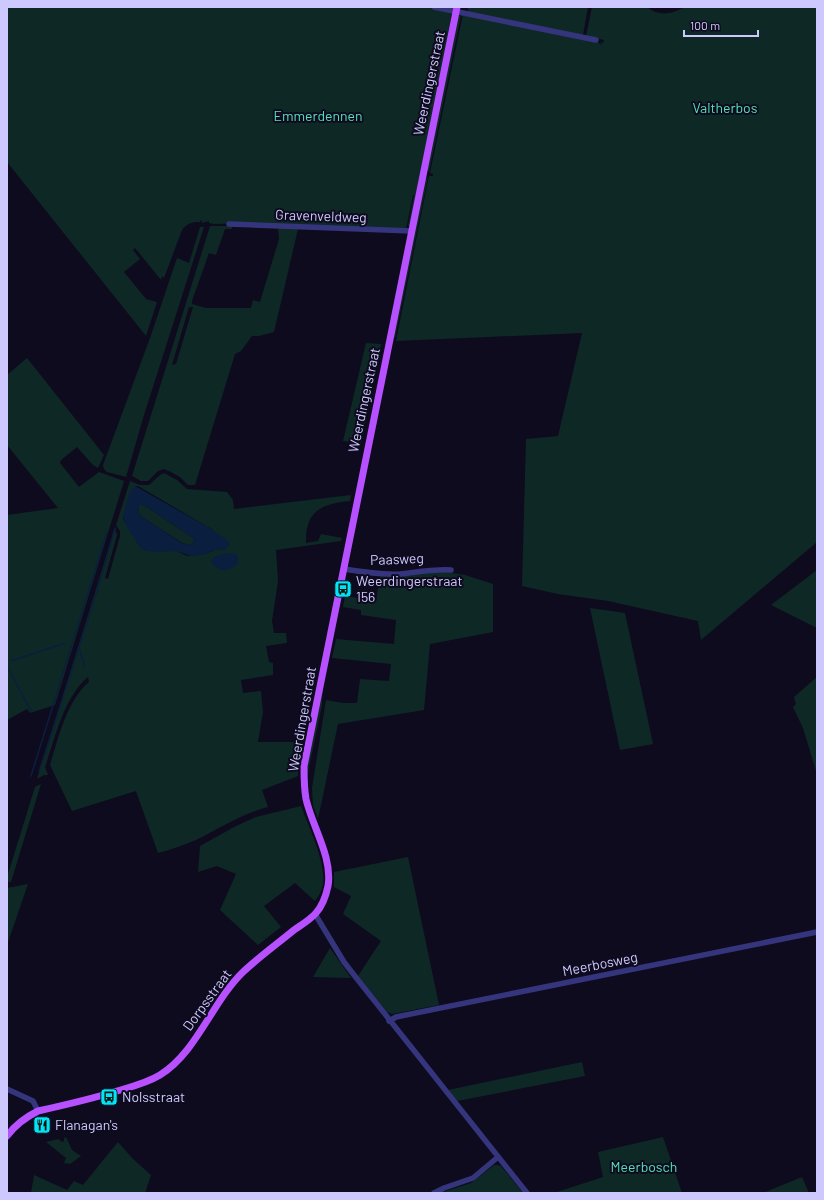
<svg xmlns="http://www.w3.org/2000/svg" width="824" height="1200" viewBox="0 0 824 1200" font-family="Barlow,sans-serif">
	<rect width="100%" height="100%" fill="#0e0b1e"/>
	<g fill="#0e2826" fill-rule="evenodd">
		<path d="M 7,7 L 454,7 L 451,8 L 452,13 L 410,226 L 408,226 L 414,195 L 413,195 L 406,229 L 250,223 L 214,224 L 209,223 L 209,221 L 202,223 L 202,221 L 201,220 L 200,222 C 192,222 187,223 182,230 L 164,278 L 162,276 L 161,280 L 135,248 L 133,250 L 140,259 L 124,272 L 146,299 L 157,302 L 146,336 L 7,162 Z"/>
		<path d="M 467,7 L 588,7 L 583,35 L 469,12 Z"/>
		<path d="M 592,7 L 647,7 C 659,17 672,14 685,7 L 815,7 L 817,10 L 817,542 L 701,640 L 698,621 L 608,601 L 558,594 L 522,586 L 526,439 L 558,436 L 582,333 L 396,341 L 429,176 L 433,176 L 433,174 L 430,173 L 463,14 L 597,42 L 602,45 L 600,42 L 603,43 L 604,40 L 586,36 Z"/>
		<path d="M 461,15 L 429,172 L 427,168 L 458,17 Z"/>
		<path d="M 428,177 L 395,338 L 393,337 L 425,180 Z"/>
		<path d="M 210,226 L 232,226 L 232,229 L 225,229 L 216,255 L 209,253 L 192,301 L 192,304 L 206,308 L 251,308 L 253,300 L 260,302 L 279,239 L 278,228 L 298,229 L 274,332 L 259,336 L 252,336 L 241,351 L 235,354 L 195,485 L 188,485 L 180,477 L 171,472 L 164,469 L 158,471 L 148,481 L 141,481 L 132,476 ZM 189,307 L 193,307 L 176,364 L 172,365 Z"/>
		<path d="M 200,227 L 204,227 L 144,415 L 126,477 L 107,472 L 104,469 L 103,465 L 150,338 L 177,258 L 189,263 Z"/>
		<path d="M 366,343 L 381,344 L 361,443 L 343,441 Z"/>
		<path d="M 27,358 L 104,455 L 98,468 L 93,465 L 77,447 L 61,460 L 60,463 L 79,487 L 99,472 L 124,481 L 55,705 L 30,713 L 27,709 L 7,720 L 7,515 L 58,508 L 7,445 L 7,375 Z"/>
		<path d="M 164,473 L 177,480 L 187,489 L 227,492 L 233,500 L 234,509 L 351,495 L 350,501 C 321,504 305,511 306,543 L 318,541 L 321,534 L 342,538 L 341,541 L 276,550 L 278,581 L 272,621 L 274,633 L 286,633 L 287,643 L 266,646 L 269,662 L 273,663 L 273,675 L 241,680 L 243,693 L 261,691 L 263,712 L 258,742 L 303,742 L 298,764 L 298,776 L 262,790 L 268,807 C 241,814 220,828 196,840 C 184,845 170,850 158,853 L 136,791 L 72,811 L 50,765 C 58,739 67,700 89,682 L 88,677 C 64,697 55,738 45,767 L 48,775 L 44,775 L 37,779 L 115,528 L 117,535 L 105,578 L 108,579 L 120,536 L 120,531 L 116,525 L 130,481 L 140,485 L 149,485 L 160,475 ZM 135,486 L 138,486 L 213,530 L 223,549 L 215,550 L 205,554 L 187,556 L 177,551 L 149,551 L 141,548 L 123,519 Z"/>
		<path d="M 139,505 L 142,505 L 147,507 L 193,538 L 194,540 L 193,543 L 190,545 L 182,543 L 142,517 L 138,512 Z"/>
		<path d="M 817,570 L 817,628 L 771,605 Z"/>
		<path d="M 445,572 L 465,575 L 493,584 L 493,632 L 430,644 L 424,710 L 338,724 L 318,819 L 313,805 L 312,788 L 326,700 L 343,703 L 357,703 L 360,679 L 389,681 L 391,664 L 332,658 L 336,639 L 394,644 L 396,620 L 361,615 L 361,610 L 343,607 L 345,596 L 376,601 L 380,576 Z"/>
		<path d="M 590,608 L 625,613 L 653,744 L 620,750 Z"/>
		<path d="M 817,677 L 817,774 L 803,728 L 793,707 L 796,704 L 794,697 Z"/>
		<path d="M 323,682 L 322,705 L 307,777 L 307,765 Z"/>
		<path d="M 41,784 L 11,882 L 7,882 L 7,877 L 35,787 Z"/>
		<path d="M 301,806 C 309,827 326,863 323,884 C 322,890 319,896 315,901 L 295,883 L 264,906 L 281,927 L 258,945 L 220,910 L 236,874 L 217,866 L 198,872 L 200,846 L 236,826 L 256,817 Z"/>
		<path d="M 408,857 L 439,1005 L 392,1014 L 387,1012 L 358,976 L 381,941 L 343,914 L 351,896 L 334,887 L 334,872 Z"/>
		<path d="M 28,884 L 7,945 L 7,888 Z"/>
		<path d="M 330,948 L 351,978 L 313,977 Z"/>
		<path d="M 582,1062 L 585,1076 L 457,1101 L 448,1090 Z"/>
		<path d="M 66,1137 L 72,1150 L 81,1156 L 70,1164 L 64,1163 L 66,1158 L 46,1142 L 58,1139 L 62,1142 L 64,1141 L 64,1138 Z"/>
		<path d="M 663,1137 L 682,1193 L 554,1193 L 603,1177 L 598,1152 Z"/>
		<path d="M 118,1142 L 133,1159 L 151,1175 L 145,1193 L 31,1193 L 34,1175 L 67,1190 L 74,1181 L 83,1185 Z"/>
		<path d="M 494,1165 L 497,1165 L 501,1166 L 523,1193 L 440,1193 L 471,1183 Z"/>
		<path d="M 802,1177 L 809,1193 L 763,1193 Z"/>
	</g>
	<g fill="#0a1f3f" fill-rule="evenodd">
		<path d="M 135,486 L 213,530 L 229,542 L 229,546 L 226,549 L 215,550 L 205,554 L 191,556 L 177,551 L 156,552 L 149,551 L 141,548 L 125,524 L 123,515 L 130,491 ZM 139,505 L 142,505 L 147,507 L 193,538 L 194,540 L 193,543 L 190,545 L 181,543 L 142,517 L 138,512 Z"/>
		<path d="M 229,553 L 236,554 L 238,557 L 238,563 C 231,572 217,573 211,561 L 213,558 L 218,555 Z"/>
	</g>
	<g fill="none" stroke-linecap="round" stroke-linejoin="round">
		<g stroke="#0a1f3f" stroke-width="1.5">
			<path d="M 79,647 L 85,668"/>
			<path d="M 11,661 L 65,643"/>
			<path d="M 7,666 L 31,711"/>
			<path d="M 39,772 L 97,591 L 115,528"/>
			<path d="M 31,776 L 107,532"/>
		</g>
		<g stroke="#35357e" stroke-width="5.5">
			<path d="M 434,7 L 596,40"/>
			<path d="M 229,224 L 412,231"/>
			<path d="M 344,569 C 362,572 382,575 400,574 C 418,572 433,569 451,570"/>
			<path d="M 315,914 L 344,962 L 354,975 L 527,1193"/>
			<path d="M 389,1021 L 396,1017 L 817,932"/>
			<path d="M 7,1089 L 33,1101 L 38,1111"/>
			<path d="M 434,1193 L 444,1188 L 473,1178 L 498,1157"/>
		</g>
		<path stroke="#b750ff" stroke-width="7" d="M 7,1136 C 15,1125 26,1117 38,1111 C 65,1105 91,1099 117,1091 C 131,1087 147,1083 160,1075 C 197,1052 212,1002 243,972 C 259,957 277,944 294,930 C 301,925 310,920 316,913 C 322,906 326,896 328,886 C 333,858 312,826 306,799 C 304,788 304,777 304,766 L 457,7"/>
	</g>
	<defs>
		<symbol id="bus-square" viewBox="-11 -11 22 22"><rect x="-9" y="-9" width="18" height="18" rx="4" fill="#00e4f4" stroke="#0e0b1e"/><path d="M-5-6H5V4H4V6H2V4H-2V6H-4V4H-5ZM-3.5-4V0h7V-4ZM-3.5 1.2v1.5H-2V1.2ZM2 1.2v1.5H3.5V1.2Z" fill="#111"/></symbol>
		<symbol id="restaurant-square" viewBox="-11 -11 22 22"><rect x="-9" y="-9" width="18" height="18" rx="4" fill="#00e4f4" stroke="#0e0b1e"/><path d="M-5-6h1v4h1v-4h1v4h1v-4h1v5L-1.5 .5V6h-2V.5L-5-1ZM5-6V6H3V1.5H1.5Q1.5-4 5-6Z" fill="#111"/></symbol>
	</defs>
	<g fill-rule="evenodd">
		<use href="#bus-square" x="333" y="579" width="20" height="20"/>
		<use href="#bus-square" x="99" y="1087" width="20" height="20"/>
		<use href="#restaurant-square" x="32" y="1115" width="20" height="20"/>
	</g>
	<g text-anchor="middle" stroke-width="4" stroke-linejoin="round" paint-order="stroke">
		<g font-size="14" fill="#cdc9ff" stroke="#0e0b1e">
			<text transform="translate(429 83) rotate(-78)" y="5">Weerdingerstraat</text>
			<text transform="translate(321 216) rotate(2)" y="5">Gravenveldweg</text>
			<text transform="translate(364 400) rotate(-78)" y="5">Weerdingerstraat</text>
			<text transform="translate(397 559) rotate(-2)" y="5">Paasweg</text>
			<text transform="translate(302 719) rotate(-80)" y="5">Weerdingerstraat</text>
			<text transform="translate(600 964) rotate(-11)" y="5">Meerbosweg</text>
			<text transform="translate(207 1000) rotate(-54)" y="5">Dorpsstraat</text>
		</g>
		<g font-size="14" fill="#53e1b8" stroke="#0e0b1e">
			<text x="725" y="113">Valtherbos</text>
			<text x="318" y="121">Emmerdennen</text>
			<text x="644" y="1172">Meerbosch</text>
		</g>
		<g font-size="14" fill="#cdc9ff" stroke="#0e0b1e" text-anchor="start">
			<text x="356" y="586">Weerdingerstraat<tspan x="356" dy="16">156</tspan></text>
			<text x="122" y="1102">Nolsstraat</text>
			<text x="55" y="1130">Flanagan's</text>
		</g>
	</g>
	<rect width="824" height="1200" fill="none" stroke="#cdc9ff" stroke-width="16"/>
	<path d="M684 30v6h74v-6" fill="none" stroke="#cdc9ff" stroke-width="2"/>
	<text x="690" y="30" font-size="12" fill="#cdc9ff" stroke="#0e0b1e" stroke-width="3" paint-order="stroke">100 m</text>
</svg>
